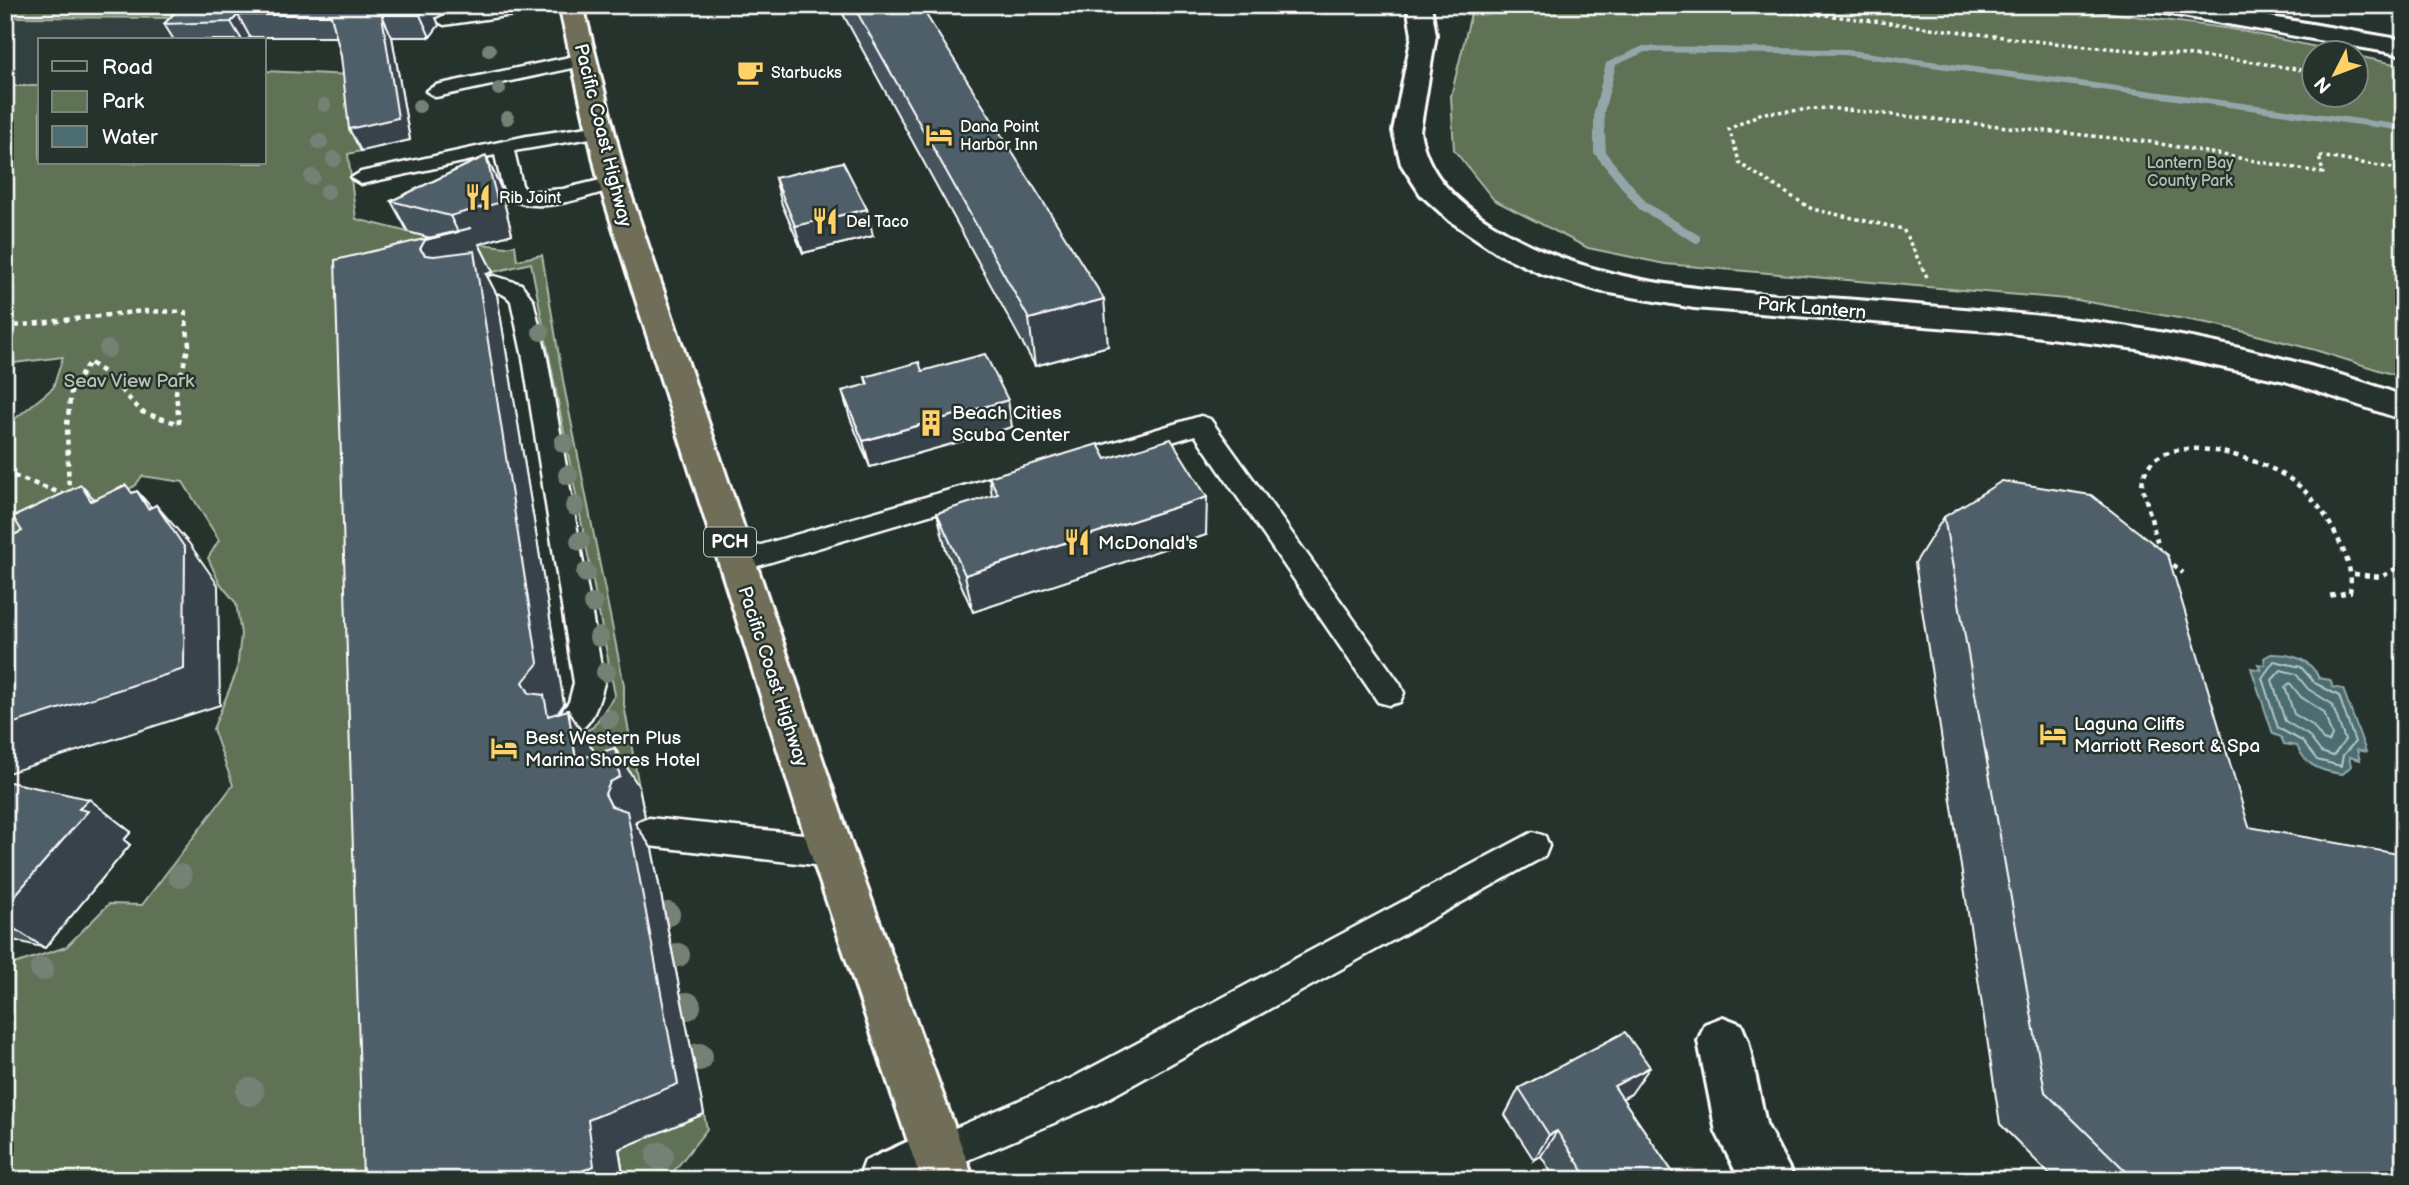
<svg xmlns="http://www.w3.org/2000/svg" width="2409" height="1185" viewBox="0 0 2409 1185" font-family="'Balsamiq Sans',sans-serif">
	<rect width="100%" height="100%" fill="#26332d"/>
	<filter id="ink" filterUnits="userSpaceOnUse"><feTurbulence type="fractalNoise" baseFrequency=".0143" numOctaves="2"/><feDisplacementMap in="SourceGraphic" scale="14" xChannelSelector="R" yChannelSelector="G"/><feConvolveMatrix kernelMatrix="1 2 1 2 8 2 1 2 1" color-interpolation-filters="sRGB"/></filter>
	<g filter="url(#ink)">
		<path fill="#324040" d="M 5,17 L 195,18 L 172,40 L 40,40 L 40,86 L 5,86 Z"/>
		<g fill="#5e7255" stroke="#aeb8aa" stroke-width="2">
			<path d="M 7,5 L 209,5 L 195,18 L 5,17 Z"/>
			<path d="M 1473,5 L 2050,5 L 2232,29 L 2340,52 L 2314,52 L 2314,94 L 2356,94 L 2357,56 L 2404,66 L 2404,378 L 2315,350 L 2218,325 L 2077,300 L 1665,264 L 1588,248 L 1494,200 L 1454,150 L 1451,96 Z"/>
			<path d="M 264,71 L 352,75 L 361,151 L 348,154 L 356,219 L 436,239 L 506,247 L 515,245 L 517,260 L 542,255 L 564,386 L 624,685 L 624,705 L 639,787 L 571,739 L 593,727 L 615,695 L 531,263 L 456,281 L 405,1180 L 5,1180 L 5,967 L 66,947 L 109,904 L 142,905 L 233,785 L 213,729 L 237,671 L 241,634 L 236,603 L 219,582 L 208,558 L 219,540 L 183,482 L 142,476 L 135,486 L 5,550 L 5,427 L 53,388 L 63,357 L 5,364 L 5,86 L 40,86 L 40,163 L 264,163 Z"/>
			<path d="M 704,1114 L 707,1129 L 667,1180 L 624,1180 L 619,1149 Z"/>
		</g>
		<path fill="#4b6d71" stroke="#93a7aa" stroke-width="2" d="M 2271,654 C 2291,654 2310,658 2319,678 L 2330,680 L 2333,687 L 2343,689 L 2366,752 L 2357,750 L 2360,760 L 2349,757 L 2351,766 L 2343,774 C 2323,772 2305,766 2297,746 L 2284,744 L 2281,737 L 2273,734 L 2251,668 L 2261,670 L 2258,664 L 2265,665 L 2264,658 Z"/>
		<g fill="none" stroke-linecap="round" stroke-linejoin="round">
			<g stroke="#b7c5c6" stroke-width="2">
				<path d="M 2274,661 L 2301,667 L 2315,683 L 2339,696 L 2355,742 L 2343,755 L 2341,766 L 2317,760 L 2302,741 L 2278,728 L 2262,678 Z"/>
				<path d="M 2281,670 L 2296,674 L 2308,689 L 2332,704 L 2345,740 L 2333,756 L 2321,752 L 2308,735 L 2285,721 L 2272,680 Z"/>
				<path d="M 2290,683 L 2301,697 L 2324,712 L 2332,736 L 2329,742 L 2323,740 L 2312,725 L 2294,714 L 2285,687 Z"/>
			</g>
			<path fill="#93a7aa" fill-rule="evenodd" d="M 1643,46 L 1843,49 L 2404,125 L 2404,131 L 1843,55 L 1645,52 L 1616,65 L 1604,112 L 1606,153 L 1647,203 L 1700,236 L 1700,242 L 1696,243 L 1639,209 L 1594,153 L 1594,112 L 1606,63 Z"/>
			<defs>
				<g id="service">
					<path d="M 510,5 L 557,5 L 548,10 L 444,25 L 435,20 L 444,15 Z"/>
					<path d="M 584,54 L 593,60 L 591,64 L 436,97 L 426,91 L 436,85 Z"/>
					<path d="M 601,125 L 608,127 L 611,131 L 608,135 L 514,151 L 522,185 L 527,192 L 563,189 L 613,177 L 623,183 L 620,187 C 588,196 541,215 510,199 L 502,185 L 495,155 L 361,184 L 351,178 L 361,172 L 527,136 Z"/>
					<path d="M 494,276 L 521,284 L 533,300 L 547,358 L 604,683 C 598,707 588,742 557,731 L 553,722 L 569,702 L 574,683 L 523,358 L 511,301 C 494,280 471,302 449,296 L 446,291 L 449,286 Z"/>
					<path d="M 1201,416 L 1210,419 L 1400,684 L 1404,693 L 1400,702 L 1389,705 L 1378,702 L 1195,435 L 1067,474 L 1058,471 L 1054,465 L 1058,459 Z"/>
					<path d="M 1025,468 L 1034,470 L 1038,477 L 1034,484 L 737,572 L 727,569 L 723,562 L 727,555 Z"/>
					<path d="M 649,818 L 832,837 L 844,842 L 848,852 L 844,862 L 832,867 L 649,846 L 638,842 L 633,832 L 638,822 Z"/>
					<path d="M 1533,832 L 1545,836 L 1549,846 L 1545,856 L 1098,1104 L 940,1172 L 927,1166 L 921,1153 L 927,1140 L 1072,1078 Z"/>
				</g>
				<path id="minor" d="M 1723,1017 L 1741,1024 L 1748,1041 L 1766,1124 L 1795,1180 L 1740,1180 L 1716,1132 L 1698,1041 L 1705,1024 Z"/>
				<g id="tertiary">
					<path d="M 1407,5 L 1431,5 L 1436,35 L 1420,131 C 1427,175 1456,201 1492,224 C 1602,293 1732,291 1857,300 C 1936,307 2015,312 2094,322 C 2199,336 2304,360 2404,396 L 2404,420 L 2285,381 L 2137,349 L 2002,332 L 1694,308 L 1599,291 L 1542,274 L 1499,254 L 1450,221 L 1421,195 L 1401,164 L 1393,131 L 1412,35 Z"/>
					<path d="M 940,1127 L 958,1135 L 966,1153 L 958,1171 L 942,1180 L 858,1180 L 865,1161 Z"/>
				</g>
				<path id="secondary" d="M 2147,5 L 2202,5 L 2404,40 L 2404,55 L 2159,12 L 2151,10 Z"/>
				<path id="trunk" d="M 559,5 L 583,5 L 627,183 L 854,852 L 974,1180 L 921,1180 L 810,852 L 599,183 Z"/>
			</defs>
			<use href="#service" stroke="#fff" stroke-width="5"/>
			<use href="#minor" stroke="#fff" stroke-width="6"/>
			<use href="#tertiary" stroke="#fff" stroke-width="6"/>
			<use href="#secondary" stroke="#fff" stroke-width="6"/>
			<use href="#trunk" stroke="#fff" stroke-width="6"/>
			<g stroke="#fff" stroke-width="3.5" stroke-dasharray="3.5 3.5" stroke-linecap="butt">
				<path d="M 1686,6 L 1825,15 L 2043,42 L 2247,61 L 2314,72"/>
				<path d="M 1927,277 L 1903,229 L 1812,209 L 1740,164 L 1729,129 L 1762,113 L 1828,108 L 2150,142 L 2323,173 L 2319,156 L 2404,170"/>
			</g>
			<g stroke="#fff" stroke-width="4.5" stroke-dasharray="5 5" stroke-linecap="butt">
				<path d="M 5,327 L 143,311 L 185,312 L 189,345 L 176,392 L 179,424 L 142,412 L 105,373 L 89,362 L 71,392 L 67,425 L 69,496 L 5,473"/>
				<path d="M 2160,552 L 2142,485 C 2149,421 2259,457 2290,479 C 2313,495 2327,516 2339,541 C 2347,558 2353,573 2350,592 L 2329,596"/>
				<path d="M 2166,558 L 2183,573"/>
				<path d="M 2354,574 L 2381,577 L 2404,564"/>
			</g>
			<use href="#service" fill="#26332d" fill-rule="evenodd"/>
			<use href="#minor" fill="#26332d" fill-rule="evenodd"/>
			<use href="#tertiary" fill="#26332d" fill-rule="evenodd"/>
			<use href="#secondary" fill="#26332d" fill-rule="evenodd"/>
			<use href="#trunk" fill="#706e59" fill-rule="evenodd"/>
		</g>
		<g fill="#768176">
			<circle cx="489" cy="50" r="7"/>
			<circle cx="499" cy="89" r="7"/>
			<circle cx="324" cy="105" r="7"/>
			<circle cx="419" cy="106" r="7"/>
			<circle cx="507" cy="118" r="7"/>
			<circle cx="320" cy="142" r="8"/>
			<circle cx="334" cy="159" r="8"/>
			<circle cx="312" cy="177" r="8"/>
			<circle cx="327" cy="192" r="8"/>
			<circle cx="541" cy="332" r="9"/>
			<circle cx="108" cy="349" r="9"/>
			<circle cx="564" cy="443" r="10"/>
			<circle cx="568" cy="475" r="10"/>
			<circle cx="575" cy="506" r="10"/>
			<circle cx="580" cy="541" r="10"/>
			<circle cx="586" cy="573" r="10"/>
			<circle cx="593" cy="604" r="10"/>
			<circle cx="599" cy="637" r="10"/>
			<circle cx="606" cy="672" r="10"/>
			<circle cx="609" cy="719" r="10"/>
			<circle cx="180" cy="876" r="12"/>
			<circle cx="668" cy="914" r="12"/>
			<circle cx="678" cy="955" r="12"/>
			<circle cx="42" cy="969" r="12"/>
			<circle cx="687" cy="1006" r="14"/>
			<circle cx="699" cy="1057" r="14"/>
			<circle cx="250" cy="1092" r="14"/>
			<circle cx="660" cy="1156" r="14"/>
		</g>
		<g fill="#44525c" stroke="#fff" stroke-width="2">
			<path d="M 182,5 L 456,5 L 451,11 L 436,18 L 439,25 L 430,37 L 392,37 L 410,140 L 361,151 L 337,37 L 250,37 L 247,40 L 174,40 L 164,24 Z"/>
			<path d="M 838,5 L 920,5 L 1108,346 L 1035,366 Z"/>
			<path d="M 486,156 L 500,186 L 512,234 L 479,244 L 493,272 L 486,274 L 497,295 L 564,704 L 557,714 L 568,710 L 594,751 L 595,754 L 639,787 L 645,817 L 636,821 L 635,823 L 652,849 L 704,1114 L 619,1149 L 624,1180 L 363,1180 L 431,238 L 408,232 L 391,201 Z"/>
			<path d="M 775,178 L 873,236 L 803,253 L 782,205 Z"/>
			<path d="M 922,371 L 1012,427 L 870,467 L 850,418 L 842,391 L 867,385 L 865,377 Z"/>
			<path d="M 1106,459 L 1206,535 L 973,612 L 946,550 L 937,513 L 992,496 L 989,477 Z"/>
			<path d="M 1944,517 L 2249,827 L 2404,1180 L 2055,1180 L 2000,1124 L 1915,563 Z"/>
			<path d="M 5,781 L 131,832 L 124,840 L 130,845 L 45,948 L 5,938 Z"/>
			<path d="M 1519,1088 L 1631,1094 L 1622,1098 L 1678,1180 L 1556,1180 L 1541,1156 L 1534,1160 L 1505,1115 Z"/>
		</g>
		<g fill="#37424b" stroke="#fff" stroke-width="2">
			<path d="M 426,5 L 456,5 L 451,11 L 436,18 L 439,25 L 430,37 L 420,15 Z"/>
			<path d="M 238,15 L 250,37 L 247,40 L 242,40 L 231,22 Z"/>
			<path d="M 382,15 L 392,37 L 410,140 L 361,151 L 349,129 Z"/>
			<path d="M 486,156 L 500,186 L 512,234 L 479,244 L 493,272 L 486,274 L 497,295 L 564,704 L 557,714 L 575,757 L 529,693 L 523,682 L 448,283 L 420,249 L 425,240 L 458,232 L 450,216 Z"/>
			<path d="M 867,209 L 873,236 L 803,253 L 795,226 Z"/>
			<path d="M 1104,299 L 1108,346 L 1035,366 L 1029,319 Z"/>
			<path d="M 1008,400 L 1012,427 L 870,467 L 863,441 Z"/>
			<path d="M 81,485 L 116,523 L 91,501 Z"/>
			<path d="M 137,491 L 170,529 L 148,509 Z"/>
			<path d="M 1207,497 L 1206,535 L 973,612 L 965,575 Z"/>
			<path d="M 156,505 L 189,543 L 218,585 L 220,705 L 5,774 L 5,726 Z"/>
			<path d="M 568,710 L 594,751 L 603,800 L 576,760 Z"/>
			<path d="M 615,748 L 639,787 L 645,817 L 636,821 L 635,823 L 652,849 L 704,1114 L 619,1149 L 624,1180 L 560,1180 L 588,1120 L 611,806 L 605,794 Z"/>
			<path d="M 89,799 L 131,832 L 124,840 L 130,845 L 45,948 L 5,923 L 5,907 L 79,809 Z"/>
			<path d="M 1650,1067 L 1631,1094 L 1596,1113 L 1614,1086 Z"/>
			<path d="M 1557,1131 L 1541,1156 L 1534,1160 L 1549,1135 Z"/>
		</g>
		<g fill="#4f5f6b" stroke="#fff" stroke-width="2">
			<path d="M 182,5 L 429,5 L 420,15 L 382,15 L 398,118 L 349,129 L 341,56 L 331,15 L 238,15 L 231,22 L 164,24 Z"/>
			<path d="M 853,5 L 920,5 L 1104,299 L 1029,319 Z"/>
			<path d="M 486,156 L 498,203 L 450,216 L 391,201 Z"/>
			<path d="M 843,162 L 867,209 L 795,226 L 775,178 Z"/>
			<path d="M 471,228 L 425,240 L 420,249 L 425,255 L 434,256 L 474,251 L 538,663 L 523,682 L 529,693 L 544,695 L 548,716 L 568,710 L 576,760 L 615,748 L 620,777 L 610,782 L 605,794 L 611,806 L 627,811 L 678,1084 L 588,1120 L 594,1166 L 560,1180 L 363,1180 L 335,260 Z"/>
			<path d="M 985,354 L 1008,400 L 863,441 L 842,391 L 868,384 L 865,377 L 919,362 L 922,371 Z"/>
			<path d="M 1171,439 L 1207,497 L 965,575 L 937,513 L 998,494 L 989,477 L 1098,444 L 1106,459 Z"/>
			<path d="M 2002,481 L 2091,495 L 2168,555 L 2249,827 L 2404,855 L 2404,1180 L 2135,1180 L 2045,1092 L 1944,517 Z"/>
			<path d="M 81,485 L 91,501 L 126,485 L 132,493 L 137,491 L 148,509 L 156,505 L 185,548 L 184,669 L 5,726 L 5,539 L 22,531 L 13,517 Z"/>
			<path d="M 5,781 L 89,799 L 79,809 L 88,811 L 5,907 Z"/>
			<path d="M 1625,1032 L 1650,1067 L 1614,1086 L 1678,1180 L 1589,1180 L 1557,1131 L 1549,1135 L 1519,1088 Z"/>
		</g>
	</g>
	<defs>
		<symbol id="cafe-bare" viewBox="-9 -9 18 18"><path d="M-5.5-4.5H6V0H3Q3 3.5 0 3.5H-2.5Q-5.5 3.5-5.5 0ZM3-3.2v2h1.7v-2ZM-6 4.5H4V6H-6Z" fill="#ffd166" stroke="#26332d" stroke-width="2.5" paint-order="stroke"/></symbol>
		<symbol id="hotel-bare" viewBox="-9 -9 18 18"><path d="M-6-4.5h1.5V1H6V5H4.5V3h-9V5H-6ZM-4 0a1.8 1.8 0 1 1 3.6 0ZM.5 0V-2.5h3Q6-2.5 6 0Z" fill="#ffd166" stroke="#26332d" stroke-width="2.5" paint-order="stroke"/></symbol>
		<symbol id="restaurant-bare" viewBox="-9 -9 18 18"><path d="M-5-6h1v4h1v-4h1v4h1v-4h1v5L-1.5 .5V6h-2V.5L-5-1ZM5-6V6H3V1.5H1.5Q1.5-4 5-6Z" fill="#ffd166" stroke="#26332d" stroke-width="2.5" paint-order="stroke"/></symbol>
		<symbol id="building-bare" viewBox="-9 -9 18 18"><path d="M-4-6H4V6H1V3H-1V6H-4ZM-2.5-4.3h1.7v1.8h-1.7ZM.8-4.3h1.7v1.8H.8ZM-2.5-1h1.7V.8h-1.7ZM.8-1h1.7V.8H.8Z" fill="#ffd166" stroke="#26332d" stroke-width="2.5" paint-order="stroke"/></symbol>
	</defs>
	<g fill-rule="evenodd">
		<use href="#cafe-bare" x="731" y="53" width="38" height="38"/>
		<use href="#hotel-bare" x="920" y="116" width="38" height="38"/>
		<use href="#restaurant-bare" x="459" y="178" width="38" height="38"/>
		<use href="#restaurant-bare" x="806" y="202" width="38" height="38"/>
		<use href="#building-bare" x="912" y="404" width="38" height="38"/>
		<use href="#restaurant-bare" x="1058" y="523" width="38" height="38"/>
		<use href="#hotel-bare" x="2034" y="715" width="38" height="38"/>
		<use href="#hotel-bare" x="485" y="729" width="38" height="38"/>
	</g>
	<g text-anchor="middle" stroke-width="5" stroke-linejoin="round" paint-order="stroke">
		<g font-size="16" fill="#fff" stroke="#26332d" text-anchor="start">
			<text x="771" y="78">Starbucks</text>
			<text x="960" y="132">Dana Point<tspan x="960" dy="18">Harbor Inn</tspan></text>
			<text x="499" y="203">Rib Joint</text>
			<text x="846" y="227">Del Taco</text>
		</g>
		<g font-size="16" fill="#b7c0b2" stroke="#26332d">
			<text x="2190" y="168">Lantern Bay<tspan x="2190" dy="18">County Park</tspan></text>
		</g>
		<rect fill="#26332d" stroke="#bec2c0" stroke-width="2" x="704" y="527.5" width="52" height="29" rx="5"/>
		<g font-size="18" font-weight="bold" fill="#fff">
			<text x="730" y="548">PCH</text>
		</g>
		<g font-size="19" fill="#fff" stroke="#26332d">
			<text transform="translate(604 135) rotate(76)" y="7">Pacific Coast Highway</text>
			<text transform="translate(1812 307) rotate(5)" y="7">Park Lantern</text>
			<text transform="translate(774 676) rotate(72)" y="7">Pacific Coast Highway</text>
		</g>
		<g font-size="19" fill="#b7c0b2" stroke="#26332d">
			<text x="129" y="387">Seav View Park</text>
		</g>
		<g font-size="19" fill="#fff" stroke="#26332d" text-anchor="start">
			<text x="952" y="419">Beach Cities<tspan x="952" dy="22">Scuba Center</tspan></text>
			<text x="1098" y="549">McDonald's</text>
			<text x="2074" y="730">Laguna Cliffs<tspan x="2074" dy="22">Marriott Resort &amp; Spa</tspan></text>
			<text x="525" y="744">Best Western Plus<tspan x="525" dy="22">Marina Shores Hotel</tspan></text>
		</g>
	</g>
	<rect width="2409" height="1185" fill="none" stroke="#26332d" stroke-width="28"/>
	<rect x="14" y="14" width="2381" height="1157" fill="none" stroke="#fff" stroke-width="2.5" filter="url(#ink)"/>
	<rect x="38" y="38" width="228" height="126" fill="#26332d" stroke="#7d8581" stroke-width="2"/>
	<rect x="52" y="61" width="35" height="10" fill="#26332d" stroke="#7d8581" stroke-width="2"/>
	<text x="102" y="74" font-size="21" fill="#ffffff">Road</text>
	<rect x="52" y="91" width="35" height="21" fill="#5e7255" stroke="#7d8581" stroke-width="2"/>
	<text x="102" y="108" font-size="21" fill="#ffffff">Park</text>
	<rect x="52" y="126" width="35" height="21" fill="#4b6d71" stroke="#7d8581" stroke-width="2"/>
	<text x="102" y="144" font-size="21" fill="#ffffff">Water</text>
	<g transform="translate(2335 74) rotate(228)"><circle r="33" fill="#26332d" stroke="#7d8581" stroke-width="2"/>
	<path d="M0-5L12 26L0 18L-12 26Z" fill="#ffd166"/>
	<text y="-10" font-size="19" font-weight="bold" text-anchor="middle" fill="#ffffff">N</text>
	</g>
</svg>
